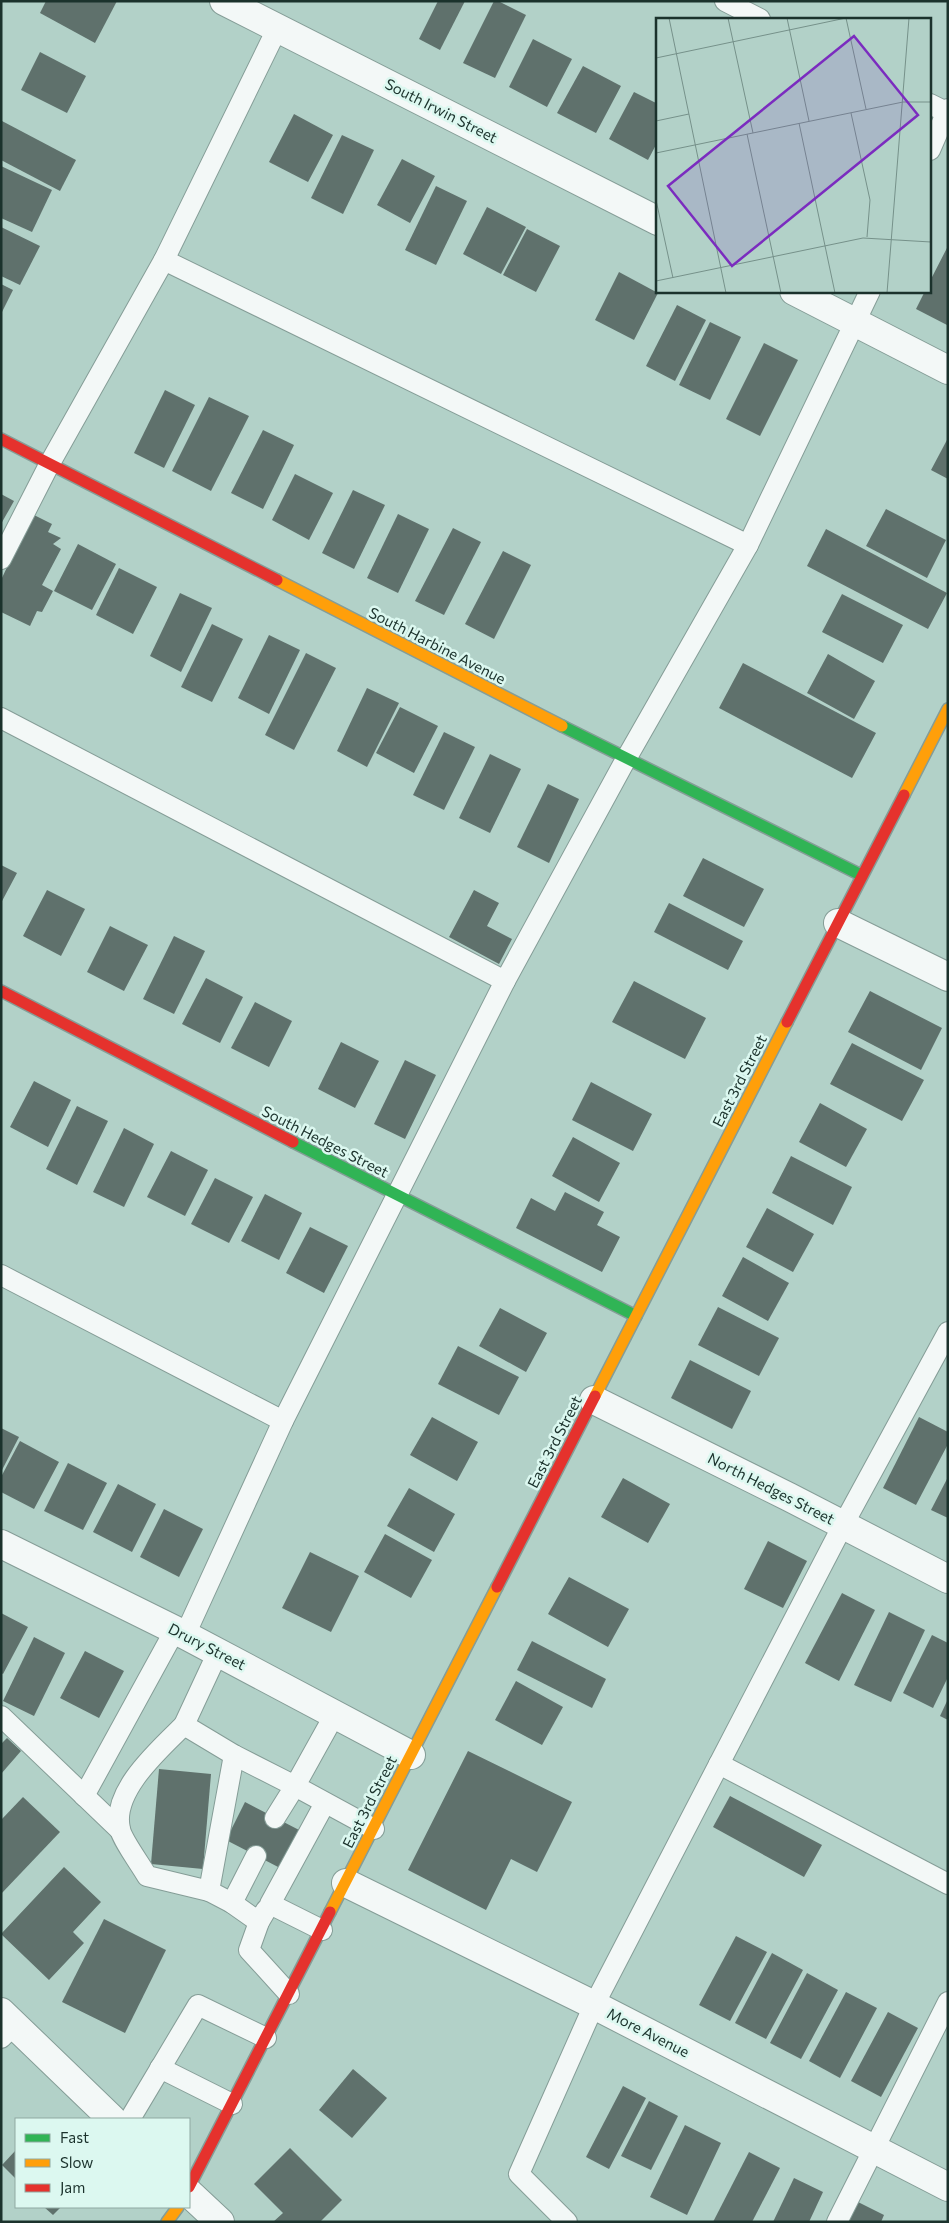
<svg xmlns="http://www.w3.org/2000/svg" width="949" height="2223" viewBox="0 0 949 2223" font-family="Commissioner,sans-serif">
	<rect width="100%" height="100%" fill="#b2d1c8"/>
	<g fill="#5f716c">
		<path d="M 46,1 L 117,1 L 95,43 L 40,13 Z"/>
		<path d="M 438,1 L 465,1 L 440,50 L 419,39 Z"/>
		<path d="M 494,1 L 498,1 L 526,15 L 495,78 L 463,63 Z"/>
		<path d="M 533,39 L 572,59 L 547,107 L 509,87 Z"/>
		<path d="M 40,52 L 86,76 L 67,113 L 21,90 Z"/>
		<path d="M 583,66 L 621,86 L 596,133 L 557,113 Z"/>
		<path d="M 634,92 L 658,104 L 658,141 L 648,160 L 609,139 Z"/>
		<path d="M 294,114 L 333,135 L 308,182 L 269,162 Z"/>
		<path d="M 2,121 L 76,160 L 60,191 L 1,160 Z"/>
		<path d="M 342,135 L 374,150 L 343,214 L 311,198 Z"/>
		<path d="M 402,159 L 435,176 L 410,223 L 377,205 Z"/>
		<path d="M 1,166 L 52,190 L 32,232 L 1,218 Z"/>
		<path d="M 436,186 L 467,201 L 436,265 L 405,250 Z"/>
		<path d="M 487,207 L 526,227 L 501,274 L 463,254 Z"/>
		<path d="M 1,227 L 40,246 L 20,285 L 1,276 Z"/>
		<path d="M 527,229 L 560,246 L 536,292 L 503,275 Z"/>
		<path d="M 948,246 L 948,323 L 947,325 L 916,309 L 925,291 L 930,291 L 930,281 Z"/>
		<path d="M 619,272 L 658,293 L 634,340 L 595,320 Z"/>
		<path d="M 1,284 L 13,290 L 1,314 Z"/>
		<path d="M 677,305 L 706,320 L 675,381 L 646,366 Z"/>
		<path d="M 710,322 L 741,337 L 710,400 L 679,385 Z"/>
		<path d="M 764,343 L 798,360 L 760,436 L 726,419 Z"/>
		<path d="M 165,390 L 195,405 L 164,468 L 134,453 Z"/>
		<path d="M 209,397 L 249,416 L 211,491 L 172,471 Z"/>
		<path d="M 263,430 L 294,445 L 263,509 L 231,493 Z"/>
		<path d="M 948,438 L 948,479 L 931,470 Z"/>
		<path d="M 295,474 L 333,493 L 309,540 L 272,520 Z"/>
		<path d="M 353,490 L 385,505 L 354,569 L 322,553 Z"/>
		<path d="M 1,494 L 14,501 L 1,524 Z"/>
		<path d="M 886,509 L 946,540 L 927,578 L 866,546 Z"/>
		<path d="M 32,514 L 52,524 L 48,532 L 61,538 L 53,544 L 61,549 L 42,585 L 53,591 L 42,612 L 37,611 L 30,626 L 1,612 L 1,580 Z"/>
		<path d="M 398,514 L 429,529 L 398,593 L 367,578 Z"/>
		<path d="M 453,528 L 481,542 L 444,615 L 415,601 Z"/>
		<path d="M 826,529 L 947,593 L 928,629 L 807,566 Z"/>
		<path d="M 78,544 L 116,564 L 92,610 L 54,591 Z"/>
		<path d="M 503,551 L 531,565 L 494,639 L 465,624 Z"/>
		<path d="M 119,568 L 157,587 L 133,634 L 96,615 Z"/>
		<path d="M 180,593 L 212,608 L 181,672 L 150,656 Z"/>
		<path d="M 842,594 L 903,625 L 883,663 L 822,632 Z"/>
		<path d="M 212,624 L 243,639 L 212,702 L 181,687 Z"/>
		<path d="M 269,635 L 300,650 L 269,714 L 238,698 Z"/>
		<path d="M 306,653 L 336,668 L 294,750 L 265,735 Z"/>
		<path d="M 828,654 L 875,681 L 854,719 L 807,693 Z"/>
		<path d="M 743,663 L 876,733 L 852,778 L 719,708 Z"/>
		<path d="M 367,688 L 399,703 L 367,767 L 337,751 Z"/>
		<path d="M 400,707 L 438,726 L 414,773 L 376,753 Z"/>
		<path d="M 444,732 L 475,747 L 444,810 L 413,795 Z"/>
		<path d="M 490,754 L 521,769 L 490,833 L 459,818 Z"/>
		<path d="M 548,784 L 579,799 L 549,863 L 517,847 Z"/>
		<path d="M 703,858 L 764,889 L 744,927 L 683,896 Z"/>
		<path d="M 1,865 L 17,873 L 1,903 Z"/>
		<path d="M 47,890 L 85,909 L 61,956 L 23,936 Z"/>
		<path d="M 474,890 L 499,903 L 487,926 L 512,939 L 499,964 L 449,937 Z"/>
		<path d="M 669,903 L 743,941 L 728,970 L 654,932 Z"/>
		<path d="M 110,926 L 148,945 L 124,991 L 87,972 Z"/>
		<path d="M 174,936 L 205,951 L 174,1014 L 143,999 Z"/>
		<path d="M 206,978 L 243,997 L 220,1043 L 182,1024 Z"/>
		<path d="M 634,981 L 706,1018 L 685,1059 L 612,1022 Z"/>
		<path d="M 870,991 L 942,1028 L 921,1070 L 848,1032 Z"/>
		<path d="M 255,1002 L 292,1021 L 269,1067 L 231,1048 Z"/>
		<path d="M 341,1042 L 379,1061 L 355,1108 L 318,1089 Z"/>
		<path d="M 852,1043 L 924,1080 L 902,1121 L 830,1084 Z"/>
		<path d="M 405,1060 L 436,1075 L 405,1139 L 374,1124 Z"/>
		<path d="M 34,1081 L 71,1100 L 48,1147 L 10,1127 Z"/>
		<path d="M 591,1082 L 652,1114 L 633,1151 L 572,1120 Z"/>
		<path d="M 820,1103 L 867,1129 L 846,1167 L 799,1142 Z"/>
		<path d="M 77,1106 L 108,1121 L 77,1185 L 46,1169 Z"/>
		<path d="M 124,1128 L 154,1144 L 124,1207 L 93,1192 Z"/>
		<path d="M 573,1137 L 620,1163 L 599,1202 L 552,1176 Z"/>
		<path d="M 171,1151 L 208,1170 L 185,1216 L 147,1197 Z"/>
		<path d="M 791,1156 L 852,1187 L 833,1225 L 772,1193 Z"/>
		<path d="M 215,1178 L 253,1197 L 229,1243 L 191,1224 Z"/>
		<path d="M 565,1192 L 604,1212 L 597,1225 L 620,1237 L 602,1272 L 516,1228 L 531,1198 L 555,1211 Z"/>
		<path d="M 265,1194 L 302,1213 L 279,1260 L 241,1241 Z"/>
		<path d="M 767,1208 L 814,1234 L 793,1272 L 746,1247 Z"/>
		<path d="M 310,1227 L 348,1246 L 324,1293 L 286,1273 Z"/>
		<path d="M 743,1257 L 789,1283 L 768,1321 L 722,1296 Z"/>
		<path d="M 718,1307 L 779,1338 L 759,1376 L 698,1345 Z"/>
		<path d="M 500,1308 L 547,1333 L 526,1372 L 479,1346 Z"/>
		<path d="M 458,1346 L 519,1377 L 499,1415 L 438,1384 Z"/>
		<path d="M 690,1360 L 751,1391 L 732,1429 L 671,1398 Z"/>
		<path d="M 432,1417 L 478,1442 L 457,1481 L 410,1455 Z"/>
		<path d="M 919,1417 L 948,1432 L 948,1444 L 916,1505 L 883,1488 Z"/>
		<path d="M 1,1428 L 19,1437 L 1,1472 Z"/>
		<path d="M 20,1441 L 59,1462 L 34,1509 L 1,1492 L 1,1477 Z"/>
		<path d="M 68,1463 L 107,1483 L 83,1530 L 44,1511 Z"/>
		<path d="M 948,1477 L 948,1518 L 931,1510 Z"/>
		<path d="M 623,1478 L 670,1504 L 648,1543 L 601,1517 Z"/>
		<path d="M 118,1484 L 156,1504 L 132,1552 L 93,1532 Z"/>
		<path d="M 409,1488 L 455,1514 L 434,1552 L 387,1526 Z"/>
		<path d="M 164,1509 L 203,1529 L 179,1577 L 140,1557 Z"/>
		<path d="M 385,1534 L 432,1560 L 411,1598 L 364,1572 Z"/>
		<path d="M 768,1541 L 807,1561 L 783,1608 L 744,1589 Z"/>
		<path d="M 310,1552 L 359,1576 L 331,1632 L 282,1608 Z"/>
		<path d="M 569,1577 L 629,1609 L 608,1647 L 548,1614 Z"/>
		<path d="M 842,1593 L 875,1610 L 839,1681 L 805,1663 Z"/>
		<path d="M 889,1612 L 925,1630 L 891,1702 L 854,1685 Z"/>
		<path d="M 1,1613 L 28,1627 L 3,1674 L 1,1673 Z"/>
		<path d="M 932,1635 L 948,1643 L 948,1677 L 933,1708 L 903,1693 Z"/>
		<path d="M 34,1637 L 65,1653 L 34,1716 L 3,1701 Z"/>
		<path d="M 532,1641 L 606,1679 L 592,1708 L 517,1670 Z"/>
		<path d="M 85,1651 L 124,1671 L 99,1718 L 60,1698 Z"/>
		<path d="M 516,1681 L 563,1707 L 542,1745 L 495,1720 Z"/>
		<path d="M 948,1699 L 948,1720 L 940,1716 Z"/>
		<path d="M 7,1738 L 21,1751 L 1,1774 L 1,1744 Z"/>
		<path d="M 468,1751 L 572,1802 L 537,1872 L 511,1859 L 486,1910 L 408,1870 Z"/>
		<path d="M 159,1769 L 211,1774 L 203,1869 L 151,1864 Z"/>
		<path d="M 730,1796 L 822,1845 L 804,1877 L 713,1827 Z"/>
		<path d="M 23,1797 L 60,1832 L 1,1894 L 1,1820 Z"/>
		<path d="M 245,1802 L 301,1831 L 282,1869 L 226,1840 Z"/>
		<path d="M 64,1867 L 101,1902 L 73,1932 L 84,1943 L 49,1980 L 1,1934 Z"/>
		<path d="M 104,1919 L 166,1950 L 125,2033 L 62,2002 Z"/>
		<path d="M 736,1936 L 767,1952 L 730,2021 L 699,2005 Z"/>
		<path d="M 772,1953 L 803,1970 L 766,2039 L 735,2023 Z"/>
		<path d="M 807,1973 L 838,1990 L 801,2059 L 770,2043 Z"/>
		<path d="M 846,1992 L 877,2008 L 840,2078 L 809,2061 Z"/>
		<path d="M 888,2012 L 918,2028 L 881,2097 L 851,2081 Z"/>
		<path d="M 353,2069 L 387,2098 L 352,2138 L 319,2110 Z"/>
		<path d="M 623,2086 L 646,2098 L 609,2169 L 586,2157 Z"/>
		<path d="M 649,2101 L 678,2116 L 651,2170 L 621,2156 Z"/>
		<path d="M 685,2125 L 721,2143 L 687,2215 L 650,2197 Z"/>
		<path d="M 290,2148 L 342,2200 L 320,2222 L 273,2222 L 283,2213 L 254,2184 Z"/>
		<path d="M 16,2150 L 16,2179 L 2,2165 Z"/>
		<path d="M 749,2152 L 780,2168 L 752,2222 L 713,2222 Z"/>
		<path d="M 794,2178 L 823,2192 L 809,2222 L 773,2222 Z"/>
		<path d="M 856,2201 L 884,2215 L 881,2222 L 847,2222 Z"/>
		<path d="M 44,2207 L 61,2207 L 53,2215 Z"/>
	</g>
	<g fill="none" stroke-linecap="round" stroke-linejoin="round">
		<defs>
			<g id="lane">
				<path d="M 725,1 L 760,19"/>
				<path d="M 930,104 L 946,112"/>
				<path d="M 930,150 L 948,109"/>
				<path d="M 164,260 L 748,545"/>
				<path d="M 1,559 L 50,463 L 164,260 L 277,29"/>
				<path d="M 1,718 L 505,981"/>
				<path d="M 1,1275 L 283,1421"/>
				<path d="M 185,1635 L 283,1421 L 505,981 L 626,759 L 748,545 L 870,291"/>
				<path d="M 218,1652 L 184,1725 L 234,1755 L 295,1786 L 275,1818"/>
				<path d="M 335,1714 L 295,1786 L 374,1829"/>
				<path d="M 1,1716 L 120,1830"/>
				<path d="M 184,1725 C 160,1749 111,1791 120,1829 C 122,1840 141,1865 147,1876 L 209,1891"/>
				<path d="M 234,1755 L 209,1891 L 232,1903 L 259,1922"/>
				<path d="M 719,1764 L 948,1884"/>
				<path d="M 84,1796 L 175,1630"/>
				<path d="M 232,1903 L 256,1856"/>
				<path d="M 266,1910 L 259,1922 L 249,1950 L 289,1994"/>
				<path d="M 322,1930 L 270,1904 L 325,1803"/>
				<path d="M 1,2038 L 14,2025"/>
				<path d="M 160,2068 L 232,2104"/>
				<path d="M 130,2119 L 198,2005 L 266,2038"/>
				<path d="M 567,2222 L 519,2174 L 594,2005 L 843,1525 L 948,1332"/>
				<path d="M 837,2222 L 948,2002"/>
			</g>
			<g id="street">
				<path d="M 224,1 L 658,221"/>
				<path d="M 794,291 L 948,370"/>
				<path d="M 838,923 L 948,977"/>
				<path d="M 594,1400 L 789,1497 L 948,1579"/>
				<path d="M 1,1544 L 185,1635 L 411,1755"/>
				<path d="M 346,1883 L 594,2005 L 948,2187"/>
				<path d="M 1,2012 L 112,2119"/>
				<path d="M 189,2193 L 220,2222"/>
			</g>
			<g id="fast">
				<path d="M 562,726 L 861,875"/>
				<path d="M 293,1142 L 636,1316"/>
			</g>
			<g id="slow">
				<path d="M 277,580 L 562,726"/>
				<path d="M 904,795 L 948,709"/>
				<path d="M 595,1396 L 787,1022"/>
				<path d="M 330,1912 L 497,1587"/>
				<path d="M 167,2222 L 178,2207"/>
			</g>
			<g id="jam">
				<path d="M 1,439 L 277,580"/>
				<path d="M 1,991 L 293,1142"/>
				<path d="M 787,1022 L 904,795"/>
				<path d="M 497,1587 L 595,1396"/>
				<path d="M 189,2187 L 330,1912"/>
			</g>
		</defs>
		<use href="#lane" stroke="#859d97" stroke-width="22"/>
		<use href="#street" stroke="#859d97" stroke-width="30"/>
		<use href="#fast" stroke="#859d97" stroke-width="14"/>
		<use href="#slow" stroke="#859d97" stroke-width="14"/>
		<use href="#jam" stroke="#859d97" stroke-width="14"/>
		<use href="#lane" stroke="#f3f8f7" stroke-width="20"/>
		<use href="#street" stroke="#f3f8f7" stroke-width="28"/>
		<use href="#fast" stroke="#30b455" stroke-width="11"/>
		<use href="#slow" stroke="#ff9f0a" stroke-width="11"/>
		<use href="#jam" stroke="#e5322d" stroke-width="11"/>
	</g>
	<g text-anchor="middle" stroke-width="5" stroke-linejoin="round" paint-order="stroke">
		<g font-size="15" fill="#1b322c" stroke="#dcf8f0">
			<text transform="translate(441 111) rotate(27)" y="5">South Irwin Street</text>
			<text transform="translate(437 646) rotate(27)" y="5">South Harbine Avenue</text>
			<text transform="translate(740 1081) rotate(-63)" y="5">East 3rd Street</text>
			<text transform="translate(325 1142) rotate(27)" y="5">South Hedges Street</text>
			<text transform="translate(555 1442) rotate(-63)" y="5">East 3rd Street</text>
			<text transform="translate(771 1489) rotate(27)" y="5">North Hedges Street</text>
			<text transform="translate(207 1647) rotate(27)" y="5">Drury Street</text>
			<text transform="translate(370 1802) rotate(-63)" y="5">East 3rd Street</text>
			<text transform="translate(648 2033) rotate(27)" y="5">More Avenue</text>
		</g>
	</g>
	<g transform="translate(656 18)">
		<rect width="275" height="275" fill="#b2d1c8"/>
		<path fill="none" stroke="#76918a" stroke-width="1" d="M 13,0 L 70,275M 72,0 L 97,115M 131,0 L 153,103M 190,0 L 210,91M 0,40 L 190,0M 195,95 L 214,182 L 211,219M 0,103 L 33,96M 143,105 L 179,275M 91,116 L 125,275M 0,135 L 247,84 L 275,84M 0,182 L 17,260M 0,263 L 207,220 L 275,224M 231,275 L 253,0"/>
		<path fill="#7b2cbf" fill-opacity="0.15" stroke="#7b2cbf" stroke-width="2.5" d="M 198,18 L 262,97 L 76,248 L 12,168 Z"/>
		<rect width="275" height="275" fill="none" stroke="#1b322c" stroke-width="2.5"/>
	</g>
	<rect width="949" height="2223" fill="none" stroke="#1b322c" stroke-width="5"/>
	<rect x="15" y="2118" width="175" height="90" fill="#dcf8f0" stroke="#8fa9a2"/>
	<rect x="25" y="2134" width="25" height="8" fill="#30b455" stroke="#8fa9a2"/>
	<text x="60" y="2143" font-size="15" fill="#1b322c">Fast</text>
	<rect x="25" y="2159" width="25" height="8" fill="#ff9f0a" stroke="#8fa9a2"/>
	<text x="60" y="2168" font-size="15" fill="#1b322c">Slow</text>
	<rect x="25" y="2184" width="25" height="8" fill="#e5322d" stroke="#8fa9a2"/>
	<text x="60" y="2193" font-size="15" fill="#1b322c">Jam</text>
</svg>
